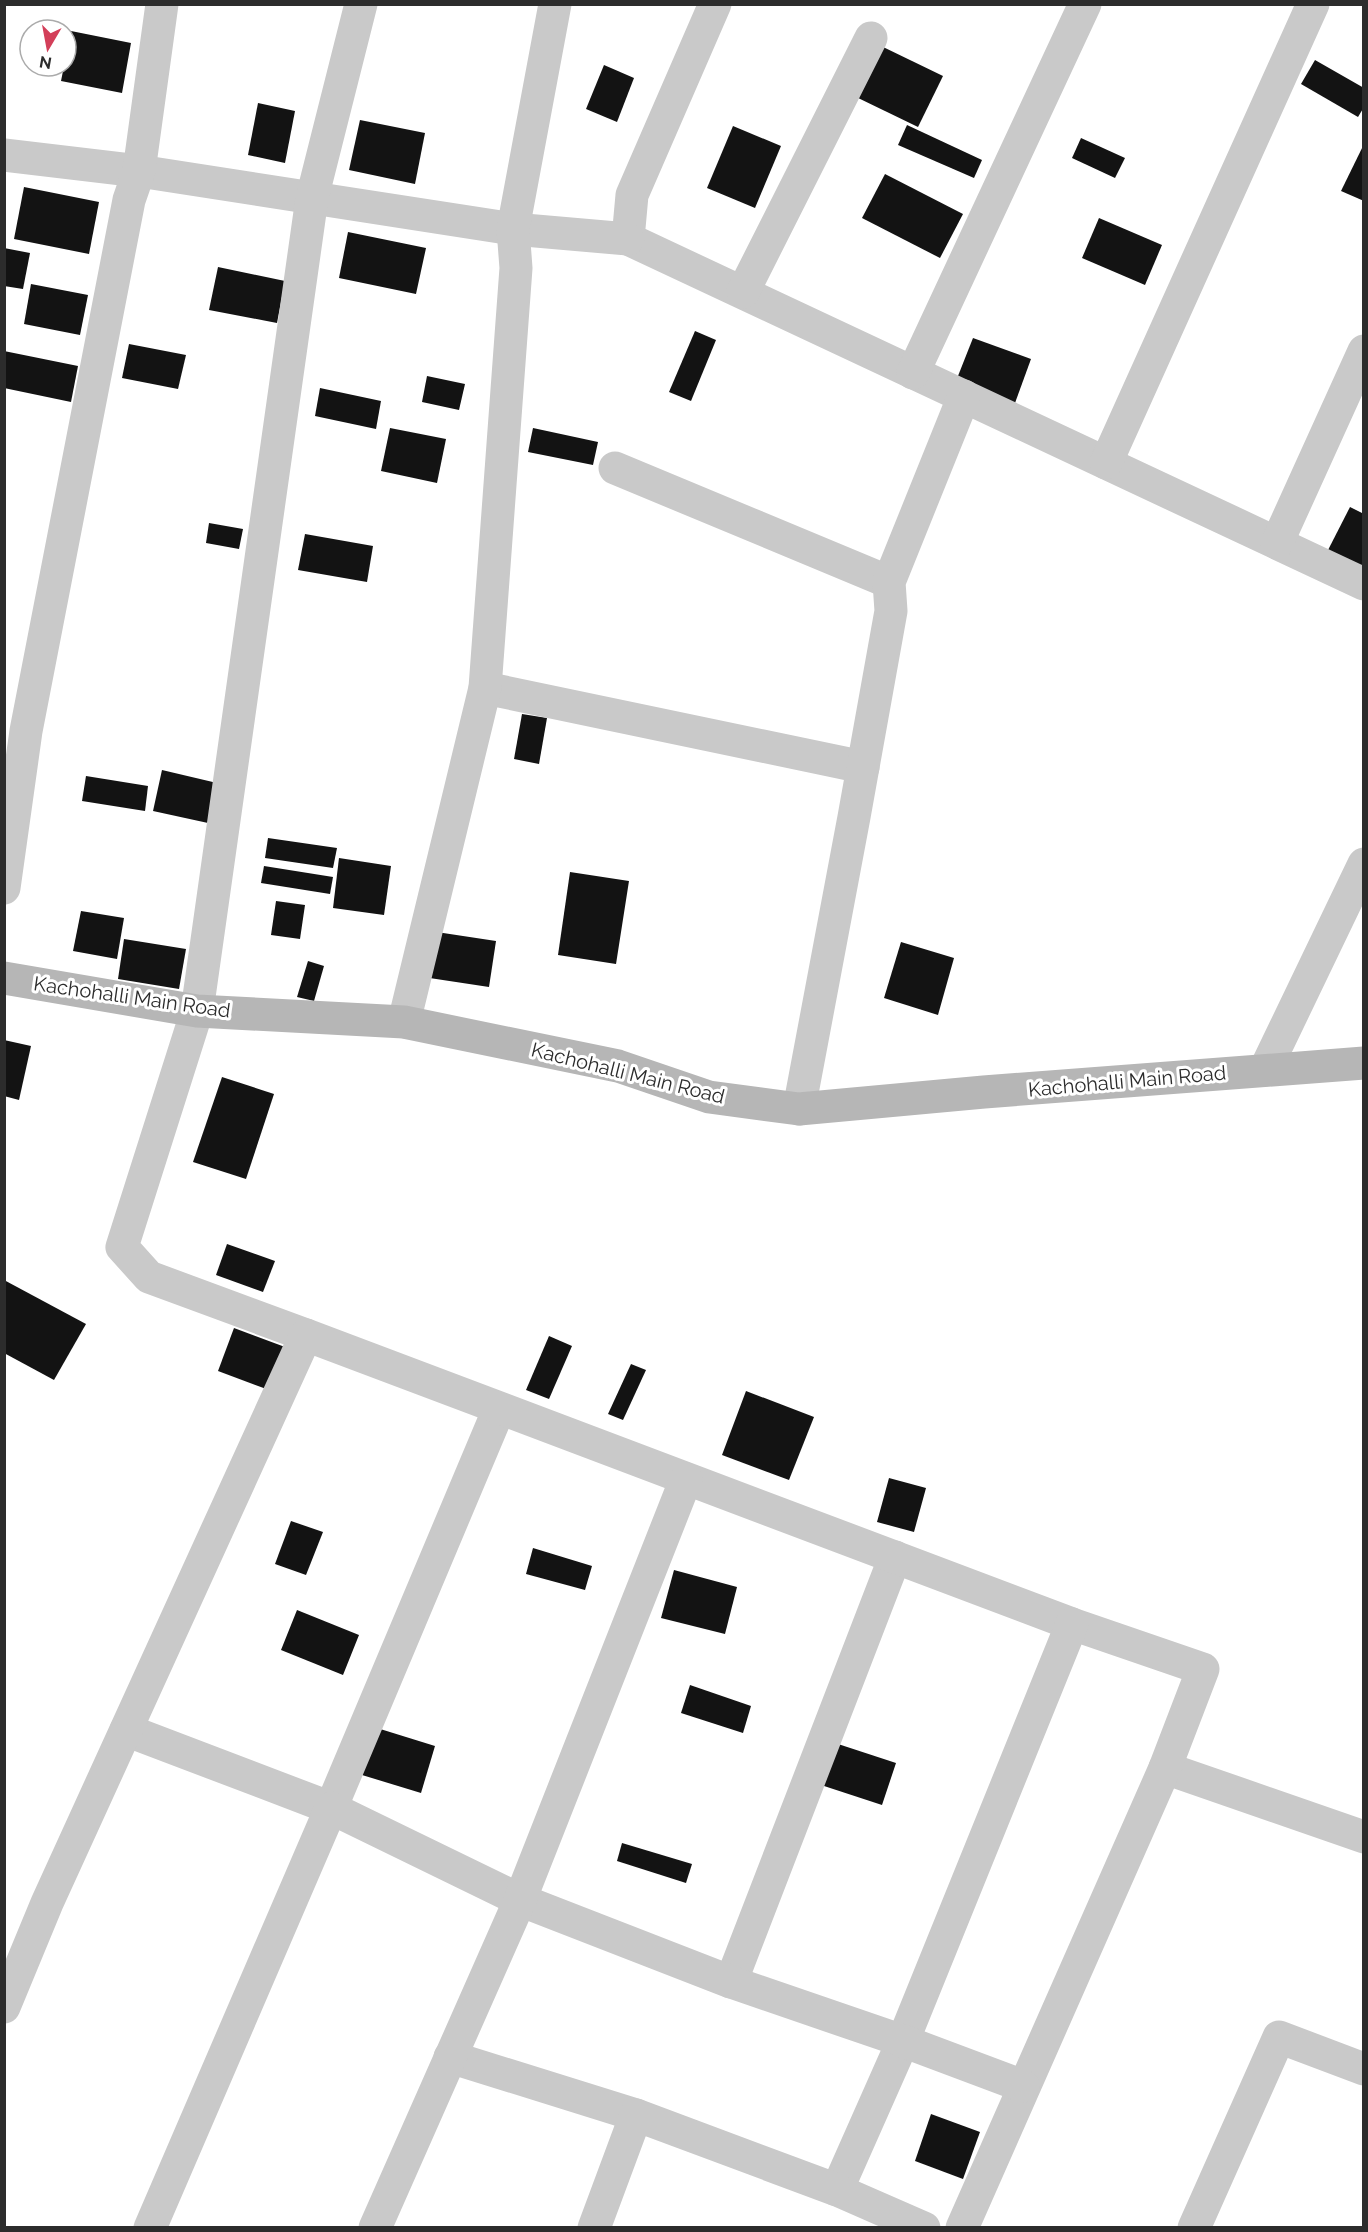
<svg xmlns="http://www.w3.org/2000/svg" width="1368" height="2232" viewBox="0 0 1368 2232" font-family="Raleway,sans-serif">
	<rect width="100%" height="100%" fill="#fff"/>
	<g fill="#131313">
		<path d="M 71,31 L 131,43 L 122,93 L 61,81 L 64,66 L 66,66 Z"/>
		<path d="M 879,45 L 943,76 L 918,127 L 854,96 Z"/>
		<path d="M 1315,60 L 1364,88 L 1364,107 L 1358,117 L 1301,84 Z"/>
		<path d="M 604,65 L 634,78 L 617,122 L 586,109 Z"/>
		<path d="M 258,103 L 295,111 L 285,163 L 248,155 Z"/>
		<path d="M 360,120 L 425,133 L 415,184 L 349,170 Z"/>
		<path d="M 907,125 L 982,160 L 974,178 L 898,145 Z"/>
		<path d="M 733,126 L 781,146 L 755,208 L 707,188 Z"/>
		<path d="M 1081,138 L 1125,158 L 1115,178 L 1072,158 Z"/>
		<path d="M 1364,144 L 1364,201 L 1341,191 Z"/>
		<path d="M 885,174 L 963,214 L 940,258 L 862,218 Z"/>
		<path d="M 24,187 L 99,202 L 89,254 L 14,239 Z"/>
		<path d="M 1099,218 L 1162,245 L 1145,285 L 1082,258 Z"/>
		<path d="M 348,232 L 426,248 L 416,294 L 339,278 Z"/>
		<path d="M 4,248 L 30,253 L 23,289 L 4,286 Z"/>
		<path d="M 218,267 L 285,281 L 277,323 L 209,310 Z"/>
		<path d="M 31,284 L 88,295 L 80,335 L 24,324 Z"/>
		<path d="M 695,331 L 716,340 L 691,401 L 669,392 Z"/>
		<path d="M 973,338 L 1031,359 L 1015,403 L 956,381 Z"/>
		<path d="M 129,344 L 186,355 L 178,389 L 122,378 Z"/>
		<path d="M 4,351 L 78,366 L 71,402 L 4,388 Z"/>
		<path d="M 427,376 L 465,384 L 459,410 L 422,402 Z"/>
		<path d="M 320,388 L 381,401 L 376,429 L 315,416 Z"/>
		<path d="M 390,428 L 446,439 L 437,483 L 381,471 Z"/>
		<path d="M 533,428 L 598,442 L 593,465 L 528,452 Z"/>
		<path d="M 1350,507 L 1364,514 L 1364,572 L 1326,554 Z"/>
		<path d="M 209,523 L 243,529 L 239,549 L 206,543 Z"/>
		<path d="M 305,534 L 373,546 L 367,582 L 298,570 Z"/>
		<path d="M 522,714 L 547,718 L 539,764 L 514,759 Z"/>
		<path d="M 162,770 L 217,783 L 208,823 L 153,811 Z"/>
		<path d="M 86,776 L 148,786 L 145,811 L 82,801 Z"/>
		<path d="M 268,838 L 337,848 L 333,868 L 265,858 Z"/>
		<path d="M 339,858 L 391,866 L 384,915 L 333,908 Z"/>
		<path d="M 264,866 L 333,877 L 330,894 L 261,883 Z"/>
		<path d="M 570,872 L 629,881 L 616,964 L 558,955 Z"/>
		<path d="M 276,901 L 305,905 L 300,939 L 271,935 Z"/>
		<path d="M 81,911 L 124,918 L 117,959 L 73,951 Z"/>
		<path d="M 430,931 L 496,941 L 489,987 L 423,977 Z"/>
		<path d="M 124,939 L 186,949 L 179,989 L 118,979 Z"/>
		<path d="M 901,942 L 954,958 L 938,1015 L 884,998 Z"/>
		<path d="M 308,961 L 324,966 L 314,1001 L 297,997 Z"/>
		<path d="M 4,1040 L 31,1046 L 19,1100 L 4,1096 Z"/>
		<path d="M 222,1077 L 274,1094 L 246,1179 L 193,1162 Z"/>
		<path d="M 227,1244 L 275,1261 L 263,1292 L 216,1275 Z"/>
		<path d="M 4,1280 L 86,1324 L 54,1380 L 4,1353 Z"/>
		<path d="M 234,1328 L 285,1347 L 269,1390 L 218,1371 Z"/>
		<path d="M 549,1336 L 572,1346 L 549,1399 L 526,1390 Z"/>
		<path d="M 631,1364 L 646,1370 L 623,1420 L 608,1414 Z"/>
		<path d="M 746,1391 L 814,1417 L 789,1480 L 722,1455 Z"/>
		<path d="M 889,1478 L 926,1488 L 914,1532 L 877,1522 Z"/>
		<path d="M 291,1521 L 323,1532 L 306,1575 L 275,1564 Z"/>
		<path d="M 533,1548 L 592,1566 L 585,1590 L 526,1574 Z"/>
		<path d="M 674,1570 L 737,1587 L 725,1634 L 661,1618 Z"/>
		<path d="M 297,1610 L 359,1635 L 343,1675 L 281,1650 Z"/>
		<path d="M 690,1685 L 751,1706 L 743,1733 L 681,1713 Z"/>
		<path d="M 377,1728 L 435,1746 L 421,1793 L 362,1775 Z"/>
		<path d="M 835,1743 L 896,1763 L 882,1805 L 821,1785 Z"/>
		<path d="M 622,1843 L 692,1864 L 686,1883 L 617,1861 Z"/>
		<path d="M 931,2114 L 980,2132 L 963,2179 L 915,2161 Z"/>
	</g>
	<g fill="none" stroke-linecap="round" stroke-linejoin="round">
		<g stroke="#c9c9c9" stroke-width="33">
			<path d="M 715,4 L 632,195 L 628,239 L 1364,584"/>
			<path d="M 4,155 L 139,171 L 513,229 L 628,239"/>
			<path d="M 743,292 L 871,38"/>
			<path d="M 913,373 L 1085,4"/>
			<path d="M 1106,463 L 1313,4"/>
			<path d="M 615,468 L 889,582"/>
			<path d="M 1277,543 L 1364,351"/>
			<path d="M 485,688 L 863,767"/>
			<path d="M 4,888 L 26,731 L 129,200 L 139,171 L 162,4"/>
			<path d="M 404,1022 L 485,688 L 516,268 L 513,229 L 555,4"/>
			<path d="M 1265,1070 L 1364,864"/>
			<path d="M 799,1109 L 854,817 L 891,611 L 889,582 L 964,396"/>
			<path d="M 306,1335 L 149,1277 L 122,1247 L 197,1011 L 312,198 L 361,4"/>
			<path d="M 126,1730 L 331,1808 L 499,1409"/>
			<path d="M 1165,1768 L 1364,1837"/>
			<path d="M 731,1982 L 895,1557"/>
			<path d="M 4,2007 L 47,1903 L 306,1335 L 1072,1624 L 1203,1669 L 1165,1768 L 962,2228"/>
			<path d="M 450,2057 L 636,2115"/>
			<path d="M 837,2190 L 903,2041 L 1072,1624"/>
			<path d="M 150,2228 L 331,1808 L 520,1900 L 731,1982 L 903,2041 L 1023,2086"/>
			<path d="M 375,2228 L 520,1900 L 686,1479"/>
			<path d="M 594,2228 L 636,2115 L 837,2190 L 924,2228"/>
			<path d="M 1194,2228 L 1279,2037 L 1364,2069"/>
		</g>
		<path stroke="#b6b6b6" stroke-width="33" d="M 4,978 L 197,1011 L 404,1022 L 618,1066 L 709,1097 L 799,1109 L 984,1092 L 1364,1063"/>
	</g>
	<g text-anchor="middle" stroke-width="6" stroke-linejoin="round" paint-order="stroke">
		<g font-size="20" fill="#2c2c2c" stroke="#fff">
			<text transform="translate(132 997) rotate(8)" y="7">Kachohalli Main Road</text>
			<text transform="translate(628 1073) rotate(14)" y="7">Kachohalli Main Road</text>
			<text transform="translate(1127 1081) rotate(-5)" y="7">Kachohalli Main Road</text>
		</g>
	</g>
	<rect width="1368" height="2232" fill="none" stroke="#2c2c2c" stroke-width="12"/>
	<g transform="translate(48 48) rotate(190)"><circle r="28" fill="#ffffff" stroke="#ababab" stroke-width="1.5"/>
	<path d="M0-4.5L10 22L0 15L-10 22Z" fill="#d33f59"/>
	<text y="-9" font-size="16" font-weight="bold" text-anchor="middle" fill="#2c2c2c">N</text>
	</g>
</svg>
